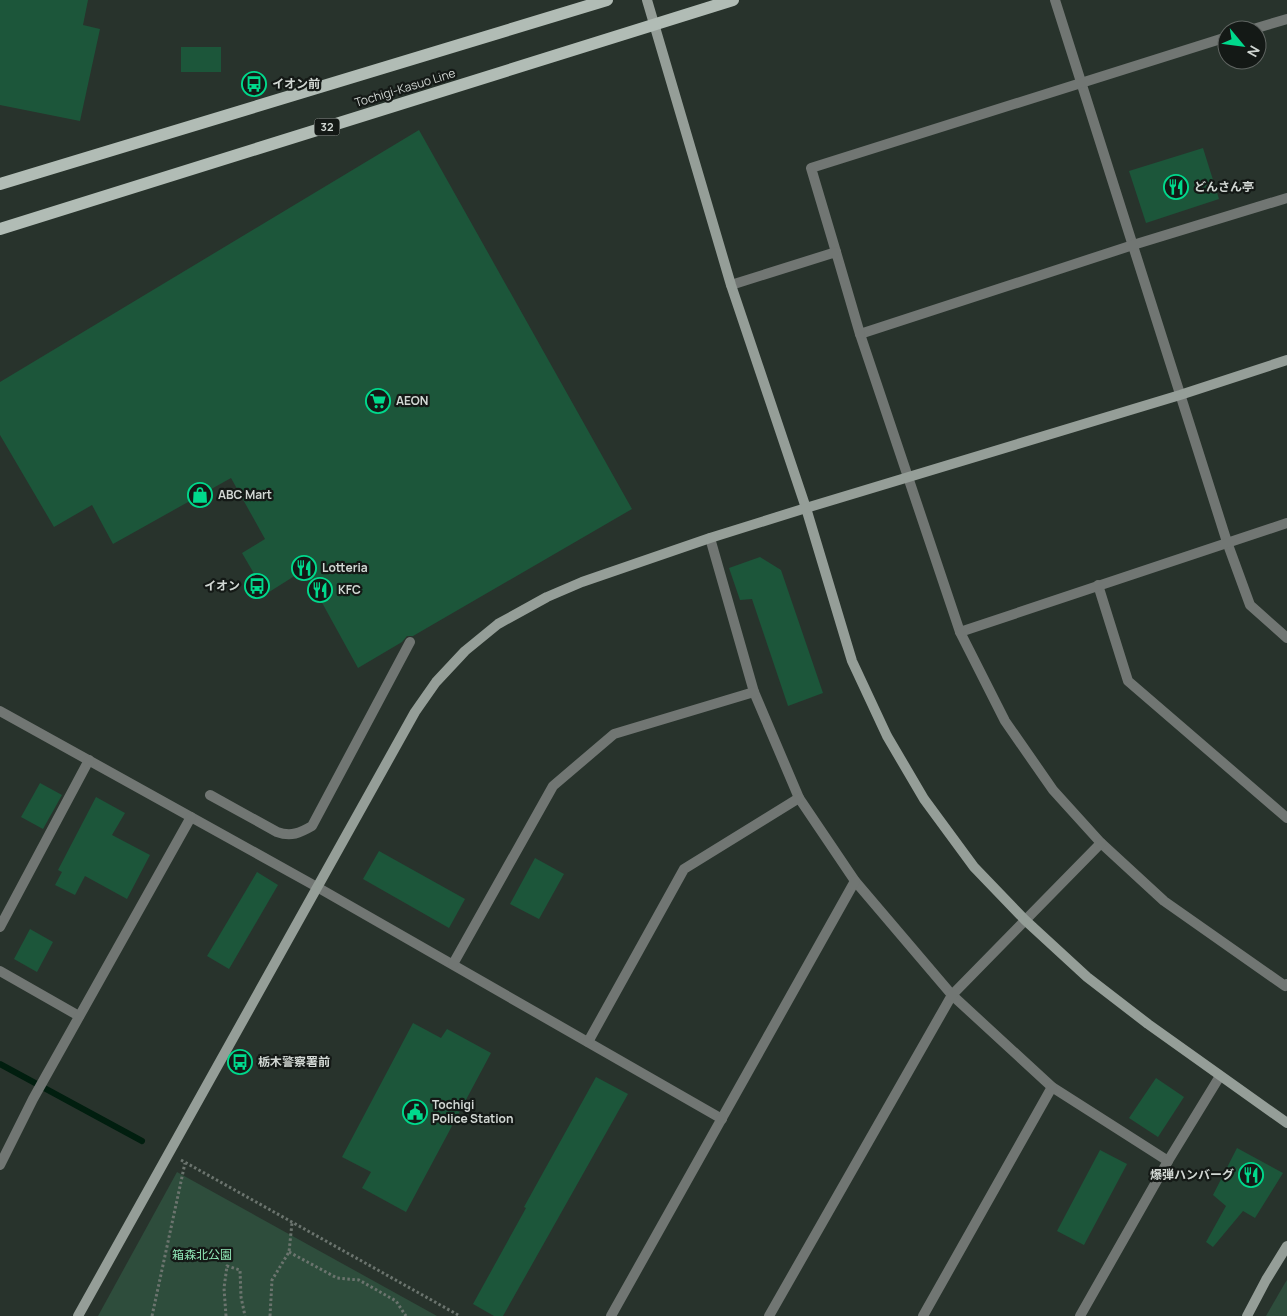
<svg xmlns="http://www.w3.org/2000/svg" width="1287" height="1316" viewBox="0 0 1287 1316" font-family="Manrope,'Noto Sans JP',sans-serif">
	<rect width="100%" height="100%" fill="#28332c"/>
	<g fill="#2e4d3c">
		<path d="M 177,1172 L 437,1316 L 98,1316 Z"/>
		<path d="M 1287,1280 L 1287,1316 L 1266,1316 L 1285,1283 Z"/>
	</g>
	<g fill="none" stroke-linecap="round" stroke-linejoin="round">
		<path stroke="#011e0f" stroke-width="6" d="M 0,1064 L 142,1141"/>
	</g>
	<g fill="#1c563a">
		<path d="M 0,0 L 88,0 L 83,25 L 100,29 L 80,121 L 0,105 Z"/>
		<rect x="181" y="47" width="40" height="25"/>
		<path d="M 419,130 L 632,509 L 413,636 L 407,636 L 402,642 L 358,668 L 304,570 L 266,594 L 242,553 L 265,539 L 231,478 L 113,544 L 92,505 L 54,527 L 0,435 L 0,382 Z"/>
		<path d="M 1203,148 L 1219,199 L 1146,223 L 1129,171 Z"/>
		<path d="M 760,557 L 781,570 L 823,693 L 788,706 L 752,599 L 740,600 L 729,568 Z"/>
		<path d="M 40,783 L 62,795 L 43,829 L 21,817 Z"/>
		<path d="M 96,797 L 125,813 L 112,835 L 150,855 L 127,899 L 85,876 L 75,895 L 55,885 L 62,872 L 58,870 Z"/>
		<path d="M 379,851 L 465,899 L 449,928 L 363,879 Z"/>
		<path d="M 535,858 L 564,874 L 539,919 L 510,904 Z"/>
		<path d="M 257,872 L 278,885 L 229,969 L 207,956 Z"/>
		<path d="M 30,929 L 53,942 L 37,972 L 14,959 Z"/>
		<path d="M 413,1023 L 441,1038 L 447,1029 L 491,1053 L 406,1212 L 362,1188 L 371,1172 L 342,1157 Z"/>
		<path d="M 596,1077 L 628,1094 L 503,1316 L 494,1316 L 473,1304 L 526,1208 L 524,1207 Z"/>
		<path d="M 1156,1078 L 1184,1097 L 1158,1137 L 1129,1118 Z"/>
		<path d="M 1237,1148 L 1283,1173 L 1255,1218 L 1243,1211 L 1213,1247 L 1206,1242 L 1226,1206 L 1213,1195 Z"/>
		<path d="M 1100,1150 L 1127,1164 L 1084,1245 L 1057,1231 Z"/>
	</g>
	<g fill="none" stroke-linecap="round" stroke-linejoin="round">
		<g stroke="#6b746e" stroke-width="3" stroke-dasharray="2.5 2.5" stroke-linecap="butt">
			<path d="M 181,1160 L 460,1316"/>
			<path d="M 289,1252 L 337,1278 L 359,1280 L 396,1301 L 406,1316"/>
			<path d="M 152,1316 L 185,1163"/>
			<path d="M 226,1316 L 224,1288 L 227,1266 L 240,1270 L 241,1297 L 245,1316"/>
			<path d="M 270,1316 L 272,1280 L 289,1252 L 292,1223"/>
		</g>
		<path stroke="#717673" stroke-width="10" d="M 210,795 L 277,832 C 291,837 300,833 312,826 L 410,642"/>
		<g stroke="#717673" stroke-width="10">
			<path d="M 1055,0 L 1227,542 L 1250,605 L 1287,638"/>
			<path d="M 1250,30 L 1287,19"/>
			<path d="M 1287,198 L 1133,245 L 860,334 L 960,632 L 1005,721 L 1053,790 L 1101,843 L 1164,901 L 1285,986 L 1287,984"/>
			<path d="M 836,252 L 811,168 L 1227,37"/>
			<path d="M 731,285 L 836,252 L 860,334"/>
			<path d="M 710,538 L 754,692 L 799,798 L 855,881 L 952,995 L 1052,1087 L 1168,1161"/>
			<path d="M 1098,585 L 1128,681 L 1287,818"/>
			<path d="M 960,632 L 1287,523"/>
			<path d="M 0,711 L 317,887 L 722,1119"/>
			<path d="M 0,927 L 89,760"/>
			<path d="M 453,964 L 553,786 L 614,734 L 754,692"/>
			<path d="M 0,971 L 79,1016"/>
			<path d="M 588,1042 L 684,869 L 799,798"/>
			<path d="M 0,1165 L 33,1099 L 191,817"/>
			<path d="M 611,1316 L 855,881"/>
			<path d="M 769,1316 L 952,995 L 1101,843"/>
			<path d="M 923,1316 L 1052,1087"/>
			<path d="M 1080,1316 L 1168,1161 L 1220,1076"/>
		</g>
		<g stroke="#959e98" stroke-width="10">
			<path d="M 647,0 L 731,285 L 806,508 L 852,661 L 887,736 L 924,799 L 974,867 L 1025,920 L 1087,977 L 1148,1024 L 1287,1123"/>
			<path d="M 78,1316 L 415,712 L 436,682 L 465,651 L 498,624 L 547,597 L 582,582 L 710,538 L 806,508 L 1180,395 L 1287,360"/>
			<path d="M 1247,1316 L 1266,1280 L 1287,1246"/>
		</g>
		<g stroke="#b1bcb5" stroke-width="12">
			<path d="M 0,184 L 607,0"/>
			<path d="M 0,229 L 733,0"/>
		</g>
	</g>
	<defs>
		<symbol id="bus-ring" viewBox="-11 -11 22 22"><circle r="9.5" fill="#141916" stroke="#00d98c" stroke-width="1.5"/><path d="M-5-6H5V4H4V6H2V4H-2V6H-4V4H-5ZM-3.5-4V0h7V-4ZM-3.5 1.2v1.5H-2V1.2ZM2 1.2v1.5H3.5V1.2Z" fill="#00d98c"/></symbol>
		<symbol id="restaurant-ring" viewBox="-11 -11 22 22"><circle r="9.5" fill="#141916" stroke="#00d98c" stroke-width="1.5"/><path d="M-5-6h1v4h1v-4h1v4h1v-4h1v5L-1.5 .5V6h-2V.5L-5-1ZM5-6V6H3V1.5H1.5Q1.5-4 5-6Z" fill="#00d98c"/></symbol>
		<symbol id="supermarket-ring" viewBox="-11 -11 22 22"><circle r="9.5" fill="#141916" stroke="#00d98c" stroke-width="1.5"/><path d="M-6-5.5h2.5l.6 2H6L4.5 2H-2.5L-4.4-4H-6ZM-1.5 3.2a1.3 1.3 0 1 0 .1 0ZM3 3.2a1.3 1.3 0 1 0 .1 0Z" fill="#00d98c"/></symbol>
		<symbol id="shop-ring" viewBox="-11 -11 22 22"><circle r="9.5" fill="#141916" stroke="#00d98c" stroke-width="1.5"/><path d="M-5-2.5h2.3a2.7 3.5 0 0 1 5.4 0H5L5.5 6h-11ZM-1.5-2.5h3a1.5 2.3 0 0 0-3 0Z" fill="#00d98c"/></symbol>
		<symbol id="civic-ring" viewBox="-11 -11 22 22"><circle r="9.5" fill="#141916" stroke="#00d98c" stroke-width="1.5"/><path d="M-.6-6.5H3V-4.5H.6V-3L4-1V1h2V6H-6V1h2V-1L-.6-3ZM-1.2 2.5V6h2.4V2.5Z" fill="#00d98c"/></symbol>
	</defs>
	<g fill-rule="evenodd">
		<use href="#bus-ring" x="240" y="70" width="28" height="28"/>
		<use href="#restaurant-ring" x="1162" y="173" width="28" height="28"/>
		<use href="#supermarket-ring" x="364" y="387" width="28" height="28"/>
		<use href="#shop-ring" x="186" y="481" width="28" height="28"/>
		<use href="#restaurant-ring" x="290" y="554" width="28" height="28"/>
		<use href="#bus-ring" x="243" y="572" width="28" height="28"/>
		<use href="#restaurant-ring" x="306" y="576" width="28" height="28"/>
		<use href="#bus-ring" x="226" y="1048" width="28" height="28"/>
		<use href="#civic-ring" x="401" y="1098" width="28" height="28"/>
		<use href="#restaurant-ring" x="1237" y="1161" width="28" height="28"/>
	</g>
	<g text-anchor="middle" stroke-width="4.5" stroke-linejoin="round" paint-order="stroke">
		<rect fill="#141916" stroke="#989e9a" stroke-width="1" x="314.5" y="118.5" width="25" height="17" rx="4"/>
		<g font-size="11" font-weight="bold" fill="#d1d7d3">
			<text x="327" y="131">32</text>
		</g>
		<g font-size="12" font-weight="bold" fill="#d1d7d3" stroke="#141916" text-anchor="start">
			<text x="272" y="88">イオン前</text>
			<text x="1194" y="191">どんさん亭</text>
			<text x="396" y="405">AEON</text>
			<text x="218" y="499">ABC Mart</text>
			<text x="322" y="572">Lotteria</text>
			<text x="240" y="590" text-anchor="end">イオン</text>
			<text x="338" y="594">KFC</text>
			<text x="258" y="1066">栃木警察署前</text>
			<text x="432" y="1109">Tochigi<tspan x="432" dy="14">Police Station</tspan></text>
			<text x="1234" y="1179" text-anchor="end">爆弾ハンバーグ</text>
		</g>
		<g font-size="12" fill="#d1d7d3" stroke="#141916">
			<text transform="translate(405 88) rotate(-17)" y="4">Tochigi-Kasuo Line</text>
		</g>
		<g font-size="12" fill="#90e6b6" stroke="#141916">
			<text x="202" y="1259">箱森北公園</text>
		</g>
	</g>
	<g transform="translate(1242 45) rotate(119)"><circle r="24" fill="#141916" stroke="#606562"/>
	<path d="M0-4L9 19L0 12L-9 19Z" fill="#00d98c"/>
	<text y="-8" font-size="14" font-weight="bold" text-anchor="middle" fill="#d1d7d3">N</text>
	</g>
</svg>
